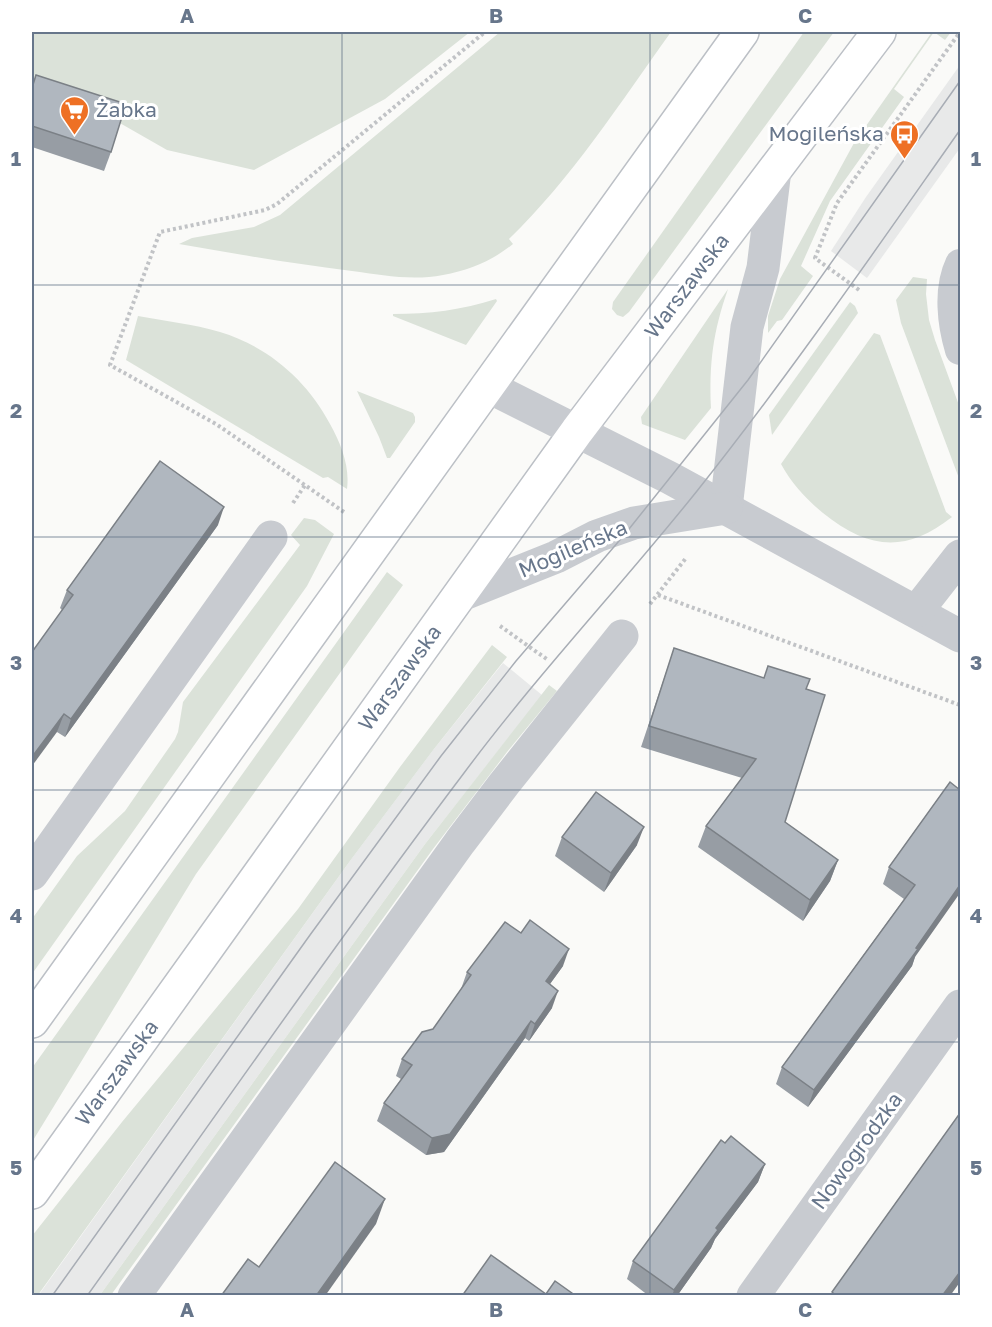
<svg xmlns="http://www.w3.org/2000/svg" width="992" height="1327" viewBox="0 0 992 1327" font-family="'Golos Text',sans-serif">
	<rect width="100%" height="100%" fill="#fafaf8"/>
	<g fill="#e8e9e9">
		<path d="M 960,65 L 960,148 L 867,278 L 831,251 L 866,197 Z"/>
		<path d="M 503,663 L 542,695 L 425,844 L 100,1295 L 38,1296 L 350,861 L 434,749 Z"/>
	</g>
	<g fill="#dbe2d9">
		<path d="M 32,32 L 470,32 L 385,99 L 254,170 L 167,150 L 97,110 L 32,87 Z"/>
		<path d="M 500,32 L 671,32 C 620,103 572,178 509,239 L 513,244 C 492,261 470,270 443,275 C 412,281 382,275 352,271 C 294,264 236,254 179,244 L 192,238 L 254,227 L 280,215 Z"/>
		<path d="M 804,32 L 834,32 L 629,312 L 623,317 L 617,315 L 612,309 L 613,302 Z"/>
		<path d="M 932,32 L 951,32 L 945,40 L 934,32 L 894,89 L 904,97 L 830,201 L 801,266 L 813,276 L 782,320 L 777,321 L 768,333 L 768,316 L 780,279 L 854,143 Z"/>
		<path d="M 913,277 L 927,279 L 926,294 L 929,320 L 935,340 L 960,408 L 960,481 L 901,323 L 896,300 Z"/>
		<path d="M 728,289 C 713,332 709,363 711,408 L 685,440 L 642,424 L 641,417 Z"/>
		<path d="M 496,299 L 497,301 L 466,345 L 393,316 L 393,314 C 429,314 462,310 496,299 Z"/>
		<path d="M 850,302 L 855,306 L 858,313 L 772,435 L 769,415 Z"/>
		<path d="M 138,316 C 165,321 193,324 220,332 C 267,346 307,380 330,424 C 341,444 350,466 347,489 L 328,477 L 323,478 L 126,360 Z"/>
		<path d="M 874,333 L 880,335 L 946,512 L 952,517 C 905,554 868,549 823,513 C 806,499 792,484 781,464 Z"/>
		<path d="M 357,391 L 413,413 L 415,417 L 415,422 L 390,458 L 387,458 L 379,437 Z"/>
		<path d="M 304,518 L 315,520 L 334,534 L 307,586 L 32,974 L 32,919 L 77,856 L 125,811 L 175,739 L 178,732 L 183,702 L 300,545 L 291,535 Z"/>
		<path d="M 387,572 L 403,585 L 196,874 L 32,1142 L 32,1068 Z"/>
		<path d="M 492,645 L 507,657 L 434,749 L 350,861 L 38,1295 L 32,1295 L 32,1236 L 122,1122 L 298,909 L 400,767 Z"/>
		<path d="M 549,685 L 557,691 L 507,752 L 433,849 L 111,1295 L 100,1295 L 425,844 Z"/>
	</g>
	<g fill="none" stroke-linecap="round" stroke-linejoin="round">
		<defs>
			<g id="secondary">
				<path d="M 32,1021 L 742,32"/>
				<path d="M 32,1192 L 577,431 L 879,32"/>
			</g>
		</defs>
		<use href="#secondary" stroke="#bcc0c6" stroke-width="36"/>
		<g stroke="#c1c3c6" stroke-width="4" stroke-dasharray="3 3" stroke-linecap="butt">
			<path d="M 859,290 L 815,258 L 837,203 L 960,32"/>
			<path d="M 293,503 L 305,485"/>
			<path d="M 344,512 L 216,424 L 110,365 L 160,232 L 265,210 L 277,204 L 485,32"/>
			<path d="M 658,595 L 960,705"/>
			<path d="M 650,604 L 686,558"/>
			<path d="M 500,626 L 548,660"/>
		</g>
		<path stroke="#c8cbd0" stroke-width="30" d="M 960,264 C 948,289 952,324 960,350"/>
		<g stroke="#c8cbd0" stroke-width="33">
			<path d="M 487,386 L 670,478 L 960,636"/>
			<path d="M 726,508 L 747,327 L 763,268 L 775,170"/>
			<path d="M 459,596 L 556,557 L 597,536 L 634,523 L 726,508"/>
			<path d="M 917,611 L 960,556"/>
			<path d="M 32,874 L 271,537"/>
			<path d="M 134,1296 L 460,842 L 504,784 L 622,636"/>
			<path d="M 753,1296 L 960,1006"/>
		</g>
		<use href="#secondary" stroke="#fff" stroke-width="33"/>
		<g stroke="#a8adb5" stroke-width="1.5">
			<path d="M 52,1296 L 310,935 L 441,756 L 516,661 L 625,534 L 748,380 L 960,81"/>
			<path d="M 87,1296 C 212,1121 335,944 464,773 C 537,675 621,586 697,491 C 790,374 874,252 960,130"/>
		</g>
	</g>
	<g fill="#979da4">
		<path d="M 36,75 L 111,152 L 104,171 L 32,147 L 32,86 Z"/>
		<path d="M 218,525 L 65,737 L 57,732 L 62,610 L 60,608 L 67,590 Z"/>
		<path d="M 674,648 L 764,678 L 807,690 L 785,822 L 838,860 L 830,881 L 803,921 L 698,847 L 706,826 L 742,778 L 641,747 Z"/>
		<path d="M 950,782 L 915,957 L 912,966 L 808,1107 L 776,1084 L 782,1067 L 904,899 L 883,884 L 889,867 Z"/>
		<path d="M 562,837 L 637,845 L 604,892 L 555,856 Z"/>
		<path d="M 563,966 L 550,984 L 552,1008 L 529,1041 L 525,1038 L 444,1152 L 426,1155 L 377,1121 L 384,1103 L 401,1079 L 396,1076 L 402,1059 L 433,1029 L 461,989 L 467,972 Z"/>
		<path d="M 725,1143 L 765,1164 L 758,1182 L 715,1239 L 711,1248 L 677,1296 L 649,1296 L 627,1279 L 633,1261 Z"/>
	</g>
	<g fill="#7b8086">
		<path d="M 224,507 L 218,525 L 65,737 L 71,719 Z"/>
		<path d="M 64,714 L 57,732 L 32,766 L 32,757 Z"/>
		<path d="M 644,827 L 637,845 L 604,892 L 611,873 Z"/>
		<path d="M 838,860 L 830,881 L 803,921 L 810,900 Z"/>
		<path d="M 960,885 L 960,893 L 915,957 L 912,966 L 808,1107 L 814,1090 Z"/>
		<path d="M 569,949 L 563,966 L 539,999 L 546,981 Z"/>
		<path d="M 558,991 L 552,1008 L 529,1041 L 535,1024 Z"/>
		<path d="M 531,1021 L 525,1038 L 444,1152 L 426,1155 L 432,1138 Z"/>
		<path d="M 765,1164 L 758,1182 L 715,1239 L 711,1248 L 677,1296 L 672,1296 L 674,1290 L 716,1228 Z"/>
		<path d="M 385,1199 L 376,1224 L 325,1296 L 316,1296 Z"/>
		<path d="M 960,1272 L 960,1282 L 950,1296 L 942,1296 Z"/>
	</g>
	<g fill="#b0b7bf" stroke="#7b8086" stroke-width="1.5">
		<path d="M 36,75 L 126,104 L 111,152 L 32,126 L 32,88 Z"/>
		<path d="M 160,461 L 224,507 L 71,719 L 64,714 L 32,757 L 32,652 L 73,595 L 67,590 Z"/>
		<path d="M 674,648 L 764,678 L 768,666 L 810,679 L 806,689 L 825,695 L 785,822 L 838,860 L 810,900 L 706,826 L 756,759 L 649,726 Z"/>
		<path d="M 950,782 L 960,790 L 960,885 L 916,948 L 918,949 L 814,1090 L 782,1067 L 915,885 L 889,867 Z"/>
		<path d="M 596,792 L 644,827 L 611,873 L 562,837 Z"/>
		<path d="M 530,920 L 569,949 L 546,981 L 558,991 L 535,1024 L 531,1021 L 450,1134 L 432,1138 L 384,1103 L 412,1065 L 402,1059 L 422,1032 L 433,1029 L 471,975 L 467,972 L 505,922 L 521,933 Z"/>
		<path d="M 960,1113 L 960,1272 L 942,1296 L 836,1296 L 832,1292 Z"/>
		<path d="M 731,1136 L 765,1164 L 716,1228 L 718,1230 L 674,1290 L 633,1261 L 721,1140 L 725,1143 Z"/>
		<path d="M 335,1162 L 385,1199 L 316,1296 L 221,1296 L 248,1259 L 259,1267 Z"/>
		<path d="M 491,1255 L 546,1294 L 555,1281 L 576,1296 L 462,1296 Z"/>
	</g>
	<path fill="none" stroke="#67768b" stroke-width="1.5" stroke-opacity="0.55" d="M 342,32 L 342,1296M 650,32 L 650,1296M 32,285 L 960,285M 32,537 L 960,537M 32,790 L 960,790M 32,1042 L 960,1042"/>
	<defs>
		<symbol id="supermarket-pin" viewBox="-11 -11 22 30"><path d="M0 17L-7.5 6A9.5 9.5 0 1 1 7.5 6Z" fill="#ee7024" stroke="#fff"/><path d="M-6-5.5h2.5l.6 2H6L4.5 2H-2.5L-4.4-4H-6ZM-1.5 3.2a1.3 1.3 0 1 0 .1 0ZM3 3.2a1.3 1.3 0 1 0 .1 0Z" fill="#fff"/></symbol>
		<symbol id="bus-pin" viewBox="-11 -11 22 30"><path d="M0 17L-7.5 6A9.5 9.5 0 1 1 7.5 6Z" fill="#ee7024" stroke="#fff"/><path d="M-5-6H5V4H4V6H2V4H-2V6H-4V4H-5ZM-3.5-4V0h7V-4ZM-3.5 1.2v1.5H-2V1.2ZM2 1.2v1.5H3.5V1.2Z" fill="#fff"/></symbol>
	</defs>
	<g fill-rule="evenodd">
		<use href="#supermarket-pin" x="58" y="94" width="33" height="45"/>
		<use href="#bus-pin" x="888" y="118" width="33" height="45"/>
	</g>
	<g text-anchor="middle" stroke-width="6" stroke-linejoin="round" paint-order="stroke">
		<g font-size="21" fill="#67768b" stroke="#fff" text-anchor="start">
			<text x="96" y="117">Żabka</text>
			<text x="884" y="141" text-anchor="end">Mogileńska</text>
		</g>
		<g font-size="21" fill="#67768b" stroke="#fff">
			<text transform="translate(687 286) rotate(-53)" y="7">Warszawska</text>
			<text transform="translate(573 549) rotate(-23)" y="7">Mogileńska</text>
			<text transform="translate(400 678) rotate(-54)" y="7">Warszawska</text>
			<text transform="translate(117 1073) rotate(-54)" y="7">Warszawska</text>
			<text transform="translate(857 1151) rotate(-54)" y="7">Nowogrodzka</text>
		</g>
	</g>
	<rect width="992" height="1327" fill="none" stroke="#ffffff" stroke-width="66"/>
	<rect x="33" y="33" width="926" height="1261" fill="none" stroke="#67768b" stroke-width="2"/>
	<g font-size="20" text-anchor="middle" font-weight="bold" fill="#67768b">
		<text x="187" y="23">A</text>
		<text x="496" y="23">B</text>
		<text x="805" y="23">C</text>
		<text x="16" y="166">1</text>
		<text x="976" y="166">1</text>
		<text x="16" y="418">2</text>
		<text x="976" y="418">2</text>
		<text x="16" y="670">3</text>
		<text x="976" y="670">3</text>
		<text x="16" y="923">4</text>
		<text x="976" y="923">4</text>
		<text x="16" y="1175">5</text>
		<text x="976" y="1175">5</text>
		<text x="187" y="1317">A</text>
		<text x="496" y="1317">B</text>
		<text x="805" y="1317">C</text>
	</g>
</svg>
